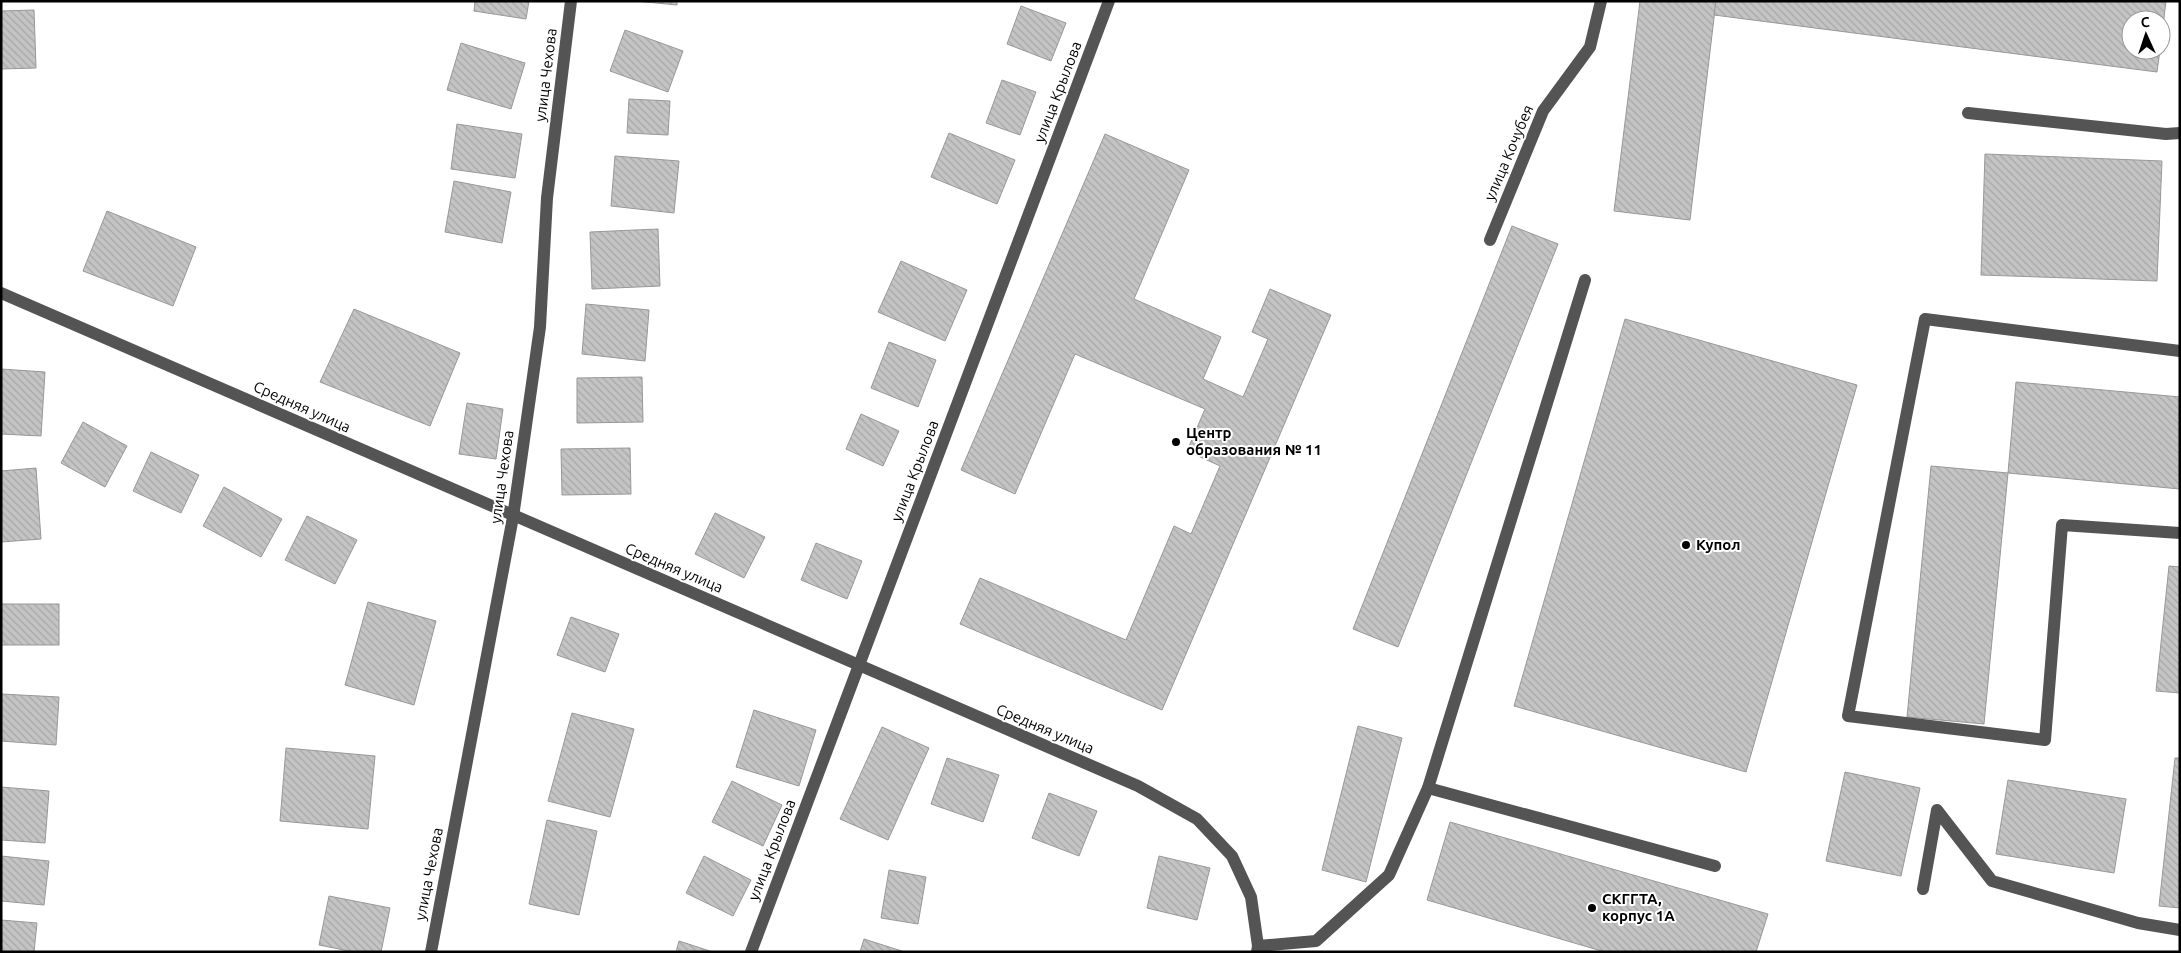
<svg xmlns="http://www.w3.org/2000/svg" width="2181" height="953" viewBox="0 0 2181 953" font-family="Ubuntu,sans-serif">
	<defs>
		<pattern id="building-back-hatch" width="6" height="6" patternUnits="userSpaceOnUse" patternTransform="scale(1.25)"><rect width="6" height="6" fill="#c4c4c4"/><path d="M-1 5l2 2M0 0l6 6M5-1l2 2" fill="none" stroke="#a7a7a7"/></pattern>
	</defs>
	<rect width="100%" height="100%" fill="#fff"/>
	<g fill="url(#building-back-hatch)" stroke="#989898">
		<path d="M 475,1 L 529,1 L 526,19 L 474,11 Z"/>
		<path d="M 635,1 L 677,1 L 677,5 Z"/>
		<path d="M 1640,1 L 1716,1 L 1690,220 L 1614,211 Z"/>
		<path d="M 1716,1 L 2166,1 L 2161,43 L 2161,20 L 2131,20 L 2131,50 L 2160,50 L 2157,72 L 1714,15 Z"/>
		<path d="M 1021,6 L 1066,23 L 1051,61 L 1007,44 Z"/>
		<path d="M 34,10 L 36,68 L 1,69 L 1,11 Z"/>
		<path d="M 625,30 L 683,51 L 668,92 L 610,71 Z"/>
		<path d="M 461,43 L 525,63 L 511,109 L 447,90 Z"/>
		<path d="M 1002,80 L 1036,92 L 1020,135 L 986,123 Z"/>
		<path d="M 629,99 L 670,101 L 668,135 L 627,133 Z"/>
		<path d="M 457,124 L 522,134 L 515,178 L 451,169 Z"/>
		<path d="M 949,133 L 1015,160 L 997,204 L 931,177 Z"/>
		<path d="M 1105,134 L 1189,170 L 1134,299 L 1221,337 L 1203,379 L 1243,397 L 1268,339 L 1252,332 L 1270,289 L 1331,315 L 1162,710 L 960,624 L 980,578 L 1126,640 L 1174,526 L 1191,534 L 1220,466 L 1187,451 L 1205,409 L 1075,354 L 1015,494 L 961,470 Z"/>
		<path d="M 1985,154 L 2162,161 L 2157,281 L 1981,275 Z"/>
		<path d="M 615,156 L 679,161 L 674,213 L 611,206 Z"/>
		<path d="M 454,181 L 511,192 L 502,243 L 445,232 Z"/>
		<path d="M 107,211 L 196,247 L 173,306 L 83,271 Z"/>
		<path d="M 1512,226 L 1558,244 L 1398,647 L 1353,629 Z"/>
		<path d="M 658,229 L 660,286 L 592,289 L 590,232 Z"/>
		<path d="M 901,261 L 967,290 L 945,341 L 878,312 Z"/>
		<path d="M 586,304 L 649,310 L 645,361 L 582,354 Z"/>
		<path d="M 354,309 L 460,353 L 430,426 L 320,382 Z"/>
		<path d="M 1625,319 L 1857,385 L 1746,772 L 1514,706 Z"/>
		<path d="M 889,342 L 936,360 L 918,407 L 871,388 Z"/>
		<path d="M 1,369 L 45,372 L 41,436 L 1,434 Z"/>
		<path d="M 642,377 L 643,422 L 577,423 L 577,378 Z"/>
		<path d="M 2016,382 L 2180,397 L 2180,489 L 2008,473 Z"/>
		<path d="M 467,403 L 503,409 L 496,459 L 459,454 Z"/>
		<path d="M 861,414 L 899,431 L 883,466 L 846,449 Z"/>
		<path d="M 83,422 L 127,446 L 105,487 L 61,463 Z"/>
		<path d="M 630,448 L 631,494 L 562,495 L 561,449 Z"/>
		<path d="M 151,452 L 199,475 L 181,513 L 133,491 Z"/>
		<path d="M 1931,466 L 2008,473 L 1984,724 L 1907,717 Z"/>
		<path d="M 36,468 L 41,539 L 1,542 L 1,471 Z"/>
		<path d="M 224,487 L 282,519 L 261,557 L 203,526 Z"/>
		<path d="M 715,513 L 765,537 L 744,578 L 695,554 Z"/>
		<path d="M 307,516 L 357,540 L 335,584 L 285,560 Z"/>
		<path d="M 816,543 L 862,561 L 847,599 L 801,580 Z"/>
		<path d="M 2169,566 L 2180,567 L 2180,693 L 2156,691 Z"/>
		<path d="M 368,602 L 436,621 L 414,705 L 345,685 Z"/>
		<rect x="1" y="604" width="58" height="41"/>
		<path d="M 571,617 L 619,634 L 605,672 L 557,655 Z"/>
		<path d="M 1,694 L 59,697 L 56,745 L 1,741 Z"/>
		<path d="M 754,710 L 816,730 L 799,786 L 736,767 Z"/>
		<path d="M 572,713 L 634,729 L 610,817 L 548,801 Z"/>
		<path d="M 1358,726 L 1402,738 L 1366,882 L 1322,870 Z"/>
		<path d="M 882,727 L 929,748 L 888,840 L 840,819 Z"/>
		<path d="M 286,748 L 375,756 L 368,829 L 280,821 Z"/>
		<path d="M 947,758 L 999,775 L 983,822 L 931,804 Z"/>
		<path d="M 2175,758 L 2180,758 L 2180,908 L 2159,906 Z"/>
		<path d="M 1845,772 L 1920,788 L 1901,876 L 1826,861 Z"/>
		<path d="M 2008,780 L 2126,799 L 2114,873 L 1996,854 Z"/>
		<path d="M 732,781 L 782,805 L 763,846 L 712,822 Z"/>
		<path d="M 1,787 L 49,791 L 45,843 L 1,840 Z"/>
		<path d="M 1049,793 L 1097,811 L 1079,856 L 1032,838 Z"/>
		<path d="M 547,820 L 597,831 L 579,915 L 529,904 Z"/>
		<path d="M 1450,822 L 1768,914 L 1756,952 L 1605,952 L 1427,900 Z"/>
		<path d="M 1,856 L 49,861 L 44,905 L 1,901 Z"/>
		<path d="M 704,856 L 751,880 L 733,916 L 686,893 Z"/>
		<path d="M 1159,856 L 1210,868 L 1197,920 L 1147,908 Z"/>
		<path d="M 889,870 L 926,877 L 918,924 L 881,918 Z"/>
		<path d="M 329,896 L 390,908 L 381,952 L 354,952 L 319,945 Z"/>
		<path d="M 1,920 L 37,923 L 34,952 L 1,952 Z"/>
		<path d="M 864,939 L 905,952 L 860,952 Z"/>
		<path d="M 679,941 L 713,952 L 676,952 Z"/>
	</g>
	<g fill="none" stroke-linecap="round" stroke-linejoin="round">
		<g stroke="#545454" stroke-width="12">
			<path d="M 1968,113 L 2166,134 L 2180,133"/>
			<path d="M 1490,240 L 1543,111 L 1590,47 L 1601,1"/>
			<path d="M 1,293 L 1138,786 L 1197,819 L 1232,856 L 1251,897 L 1258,946 L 1257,952"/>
			<path d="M 2180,351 L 1925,319 L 1848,716 L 2045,740 L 2062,525 L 2180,533"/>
			<path d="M 1428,788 L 1715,866"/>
			<path d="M 1923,889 L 1937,810 L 1992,881 L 2138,923 L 2180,930"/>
			<path d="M 1258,946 L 1316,941 L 1389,875 L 1428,788 L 1585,280"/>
			<path d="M 431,952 L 513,517 L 540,327 L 547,198 L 571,1"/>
			<path d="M 751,952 L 1109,1"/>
		</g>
	</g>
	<g fill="#000" stroke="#fff" stroke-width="2">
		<circle cx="1176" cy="442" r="5"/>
		<circle cx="1686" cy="545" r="5"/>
		<circle cx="1592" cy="908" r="5"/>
	</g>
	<g text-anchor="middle" stroke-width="4" stroke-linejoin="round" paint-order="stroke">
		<g font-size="15" fill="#000" stroke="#fff">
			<text transform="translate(546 75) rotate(-83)" y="5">улица Чехова</text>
			<text transform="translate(1058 92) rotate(-69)" y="5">улица Крылова</text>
			<text transform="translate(1509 153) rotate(-67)" y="5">улица Кочубея</text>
			<text transform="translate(302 407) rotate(24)" y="5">Средняя улица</text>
			<text transform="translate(915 471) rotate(-69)" y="5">улица Крылова</text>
			<text transform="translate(502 477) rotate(-82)" y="5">улица Чехова</text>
			<text transform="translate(674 568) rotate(23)" y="5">Средняя улица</text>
			<text transform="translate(1045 729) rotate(23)" y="5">Средняя улица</text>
			<text transform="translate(772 850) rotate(-69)" y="5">улица Крылова</text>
			<text transform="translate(429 874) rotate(-79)" y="5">улица Чехова</text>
		</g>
		<g font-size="15" font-weight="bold" fill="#000" stroke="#fff" text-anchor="start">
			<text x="1186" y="438">Центр<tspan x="1186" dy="17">образования № 11</tspan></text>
			<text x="1696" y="550">Купол</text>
			<text x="1602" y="904">СКГГТА,<tspan x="1602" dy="17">корпус 1А</tspan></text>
		</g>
	</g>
	<rect width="2181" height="953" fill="none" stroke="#000000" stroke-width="5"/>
	<g transform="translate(2146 35) rotate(357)"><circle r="24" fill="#ffffff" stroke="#999999"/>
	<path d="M0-4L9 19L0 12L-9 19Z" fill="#000000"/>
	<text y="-8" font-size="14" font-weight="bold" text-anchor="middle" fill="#000000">С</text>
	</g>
</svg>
